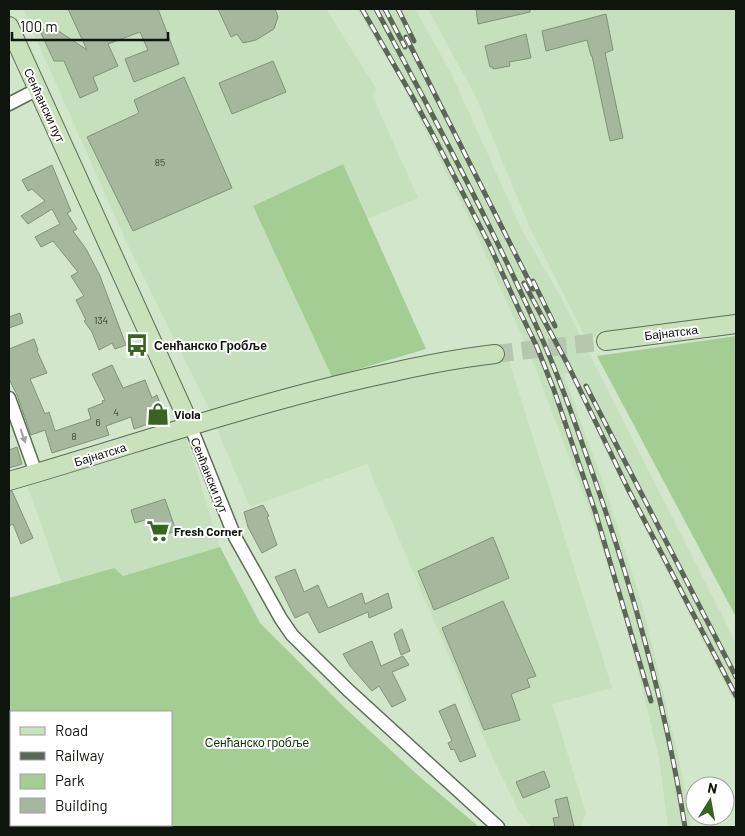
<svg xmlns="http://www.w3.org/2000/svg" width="745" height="836" font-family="Barlow,sans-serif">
	<rect width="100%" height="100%" fill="#d2e6cb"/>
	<path fill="#c6dfbd" d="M23 9H326L377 90 372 95 418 198 367 219 343 164 253 206 332 377 210 411 125 239Z
		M357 9H415L452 75 521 228 560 296 736 643V705L638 515 570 372 564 375 603 483 643 607 680 764 691 827H668L659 758 627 626 593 520 532 359 475 231 401 82Z
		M428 9H736V317L586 338 530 228 476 97Z
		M508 358 612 688 552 704 586 813 581 827H531L519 811 494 761 367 464 250 507 215 424 335 393 467 363Z
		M185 434 220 547 123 576 114 568 62 583 27 485Z"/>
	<path fill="#a4cd94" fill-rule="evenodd" d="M343 164 426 349 332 377 253 206Z
		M736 336V617L597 356Z
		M220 547 260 623 344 707 421 778 479 827H9V598L114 568 123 576ZM11 712H171V825H11Z"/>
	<path fill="#a5b89d" stroke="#809279" d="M68 9H158L179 64 134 82 125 59 148 50 140 32 108 44 118 66 93 77 98 90 80 98 64 61H54L40 31 51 26 87 50Z
		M218 9H275L278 17 274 29 256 40 243 43 237 34 231 37Z
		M476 9H530V12L478 24Z
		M606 14 613 50 605 53 623 138 610 141 592 56H591L587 40 546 51 542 31Z
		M526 34 531 58 509 62 510 66 493 69V67H490L485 46Z
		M273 61 286 92 232 114 219 83Z
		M184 77 232 188 133 231 87 137 139 113 134 100Z
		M52 165 71 211 67 213 77 229 73 231 86 249 100 276 126 345 115 349 112 343 99 350 92 332 84 321 86 320 76 300 84 296 71 276 78 272 53 241 41 247 35 237 60 224 52 209 28 224 21 216 45 201 32 189 28 191 22 180Z
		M20 313 23 323 9 328V317Z
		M34 339 38 350 37 351 47 373 30 379 45 414 49 412 55 431 91 419 88 409 103 403 102 401 105 400 92 374 112 365 123 388 145 380 152 398 157 395 165 418 134 429 131 417 106 426 109 435 52 453 45 430 31 435 17 395 9 379V349Z
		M17 447 22 464 9 468V450Z
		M9 491H12L33 538 21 544 13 524 9 526Z
		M165 499 176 531 155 538 148 519 135 523 131 510Z
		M263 505 269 516 267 517 277 545 262 553 248 527 244 512Z
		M493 537 509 578 434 610 418 571Z
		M295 569 304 592 318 585 328 608 362 593 365 604 388 593 392 608 369 618 368 612 319 633 308 612 295 618 275 577Z
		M503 601 536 676 527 679 530 687 511 694 520 720 484 730 442 628Z
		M402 629 410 651 401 655 394 634Z
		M372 641 381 666 403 656 409 665 392 672 406 700 392 707 379 686 372 691 350 666 343 654Z
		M455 704 476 756 460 762 454 749 451 750 448 743 452 741 439 711Z
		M544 771 550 787 523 798 516 782Z
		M567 797 574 827H555L553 818 559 817 555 800Z"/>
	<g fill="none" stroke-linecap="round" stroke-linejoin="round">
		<path stroke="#b5c7ae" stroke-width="18" stroke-dasharray="18 9" stroke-linecap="butt" d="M495 354 606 341"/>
		<defs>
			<path id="minor" d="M9 104 38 89
				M9 398 36 473
				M190 425 235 537 281 619 292 635 348 690 498 827"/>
			<path id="secondary" d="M9 26 190 425
				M606 341 736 324
				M9 481C126 447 242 407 362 379 406 369 450 359 495 354"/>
		</defs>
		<use href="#minor" stroke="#5c6e56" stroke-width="15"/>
		<use href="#secondary" stroke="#5c6e56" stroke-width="20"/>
		<use href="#minor" stroke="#fff" stroke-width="12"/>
		<use href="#secondary" stroke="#cae2bc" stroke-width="18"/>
		<defs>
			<path id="rail" d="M362 9 412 96 433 135 489 244 520 312 537 347 554 390 595 511 651 701
				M376 9C433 115 490 222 539 332 562 383 580 437 598 489 636 600 667 712 685 827
				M385 9 405 47
				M398 9 414 41
				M406 37 533 289
				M533 281 555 326
				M524 283 568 365 628 489 736 696
				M586 386 736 677"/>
		</defs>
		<use href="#rail" stroke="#5a6656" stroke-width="5"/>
		<use href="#rail" stroke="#fff" stroke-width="3" stroke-dasharray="9" stroke-linecap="butt"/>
	</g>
	<defs><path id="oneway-solid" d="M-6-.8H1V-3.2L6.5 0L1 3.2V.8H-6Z" transform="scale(1.25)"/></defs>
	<use fill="#9fa19e" href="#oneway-solid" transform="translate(23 436) rotate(70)"/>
	<defs>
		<symbol id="bus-bare" viewBox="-9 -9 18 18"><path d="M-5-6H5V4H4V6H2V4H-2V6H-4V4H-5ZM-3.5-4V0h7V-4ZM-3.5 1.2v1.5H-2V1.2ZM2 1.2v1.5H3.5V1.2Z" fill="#376422" stroke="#fff" stroke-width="2.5" paint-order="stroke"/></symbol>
		<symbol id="shop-bare" viewBox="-9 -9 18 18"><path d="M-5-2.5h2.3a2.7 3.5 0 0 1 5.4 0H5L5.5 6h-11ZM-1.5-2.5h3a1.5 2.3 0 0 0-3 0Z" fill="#376422" stroke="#fff" stroke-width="2.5" paint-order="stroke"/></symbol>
		<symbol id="supermarket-bare" viewBox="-9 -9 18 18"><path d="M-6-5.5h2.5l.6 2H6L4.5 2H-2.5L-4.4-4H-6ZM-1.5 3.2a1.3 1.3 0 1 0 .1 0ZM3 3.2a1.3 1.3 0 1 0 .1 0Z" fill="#376422" stroke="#fff" stroke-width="2.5" paint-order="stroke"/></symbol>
	</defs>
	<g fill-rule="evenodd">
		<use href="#bus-bare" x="121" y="329" width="32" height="32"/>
		<use href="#shop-bare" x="142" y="398" width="32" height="32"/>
		<use href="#supermarket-bare" x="142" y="515" width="32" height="32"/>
	</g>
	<g text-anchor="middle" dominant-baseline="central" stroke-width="4" stroke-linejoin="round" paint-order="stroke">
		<g font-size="10" fill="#343e30">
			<text x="160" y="162">85</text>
			<text x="101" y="320">134</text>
			<text x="116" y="412">4</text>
			<text x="98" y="422">6</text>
			<text x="74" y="436">8</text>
		</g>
		<g font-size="12" fill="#0e150c" stroke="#fff">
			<text transform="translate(45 105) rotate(65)">Сенћански пут</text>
			<text transform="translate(671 332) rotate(-7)">Бајнатска</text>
			<text transform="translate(100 454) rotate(-17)">Бајнатска</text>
			<text transform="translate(210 475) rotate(68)">Сенћански пут</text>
		</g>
		<g font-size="12" font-weight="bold" fill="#0e150c" stroke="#fff" text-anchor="start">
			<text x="154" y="345">Сенћанско Гробље</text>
			<text x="174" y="414">Viola</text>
			<text x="174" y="531">Fresh Corner</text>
		</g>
		<g font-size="12" fill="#163504" stroke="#fff">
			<text x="257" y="742">Сенћанско гробље</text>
		</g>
	</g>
	<rect width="745" height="836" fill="none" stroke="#0e150c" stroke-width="20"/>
	<rect x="10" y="711" width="162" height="115" fill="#ffffff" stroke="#9fa19e"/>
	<rect x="20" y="727" width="25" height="8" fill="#cae2bc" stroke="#9fa19e"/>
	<text x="55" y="736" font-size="15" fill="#0e150c">Road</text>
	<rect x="20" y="752" width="25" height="8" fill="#5a6656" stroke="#9fa19e"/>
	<text x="55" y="761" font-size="15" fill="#0e150c">Railway</text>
	<rect x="20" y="774" width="25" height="15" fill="#a4cd94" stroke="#9fa19e"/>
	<text x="55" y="786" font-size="15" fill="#0e150c">Park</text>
	<rect x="20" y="798" width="25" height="15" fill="#a5b89d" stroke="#9fa19e"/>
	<text x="55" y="811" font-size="15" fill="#0e150c">Building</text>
	<g transform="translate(710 801) rotate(11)"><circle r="24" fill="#ffffff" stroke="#9fa19e"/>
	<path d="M0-4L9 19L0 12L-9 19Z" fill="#376422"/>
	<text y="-8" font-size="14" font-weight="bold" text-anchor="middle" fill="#0e150c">N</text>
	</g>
	<path d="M12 32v8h156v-8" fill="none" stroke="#0e150c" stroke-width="2.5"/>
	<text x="20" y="32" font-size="15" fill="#0e150c" stroke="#ffffff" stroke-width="4" paint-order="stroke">100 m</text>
</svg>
